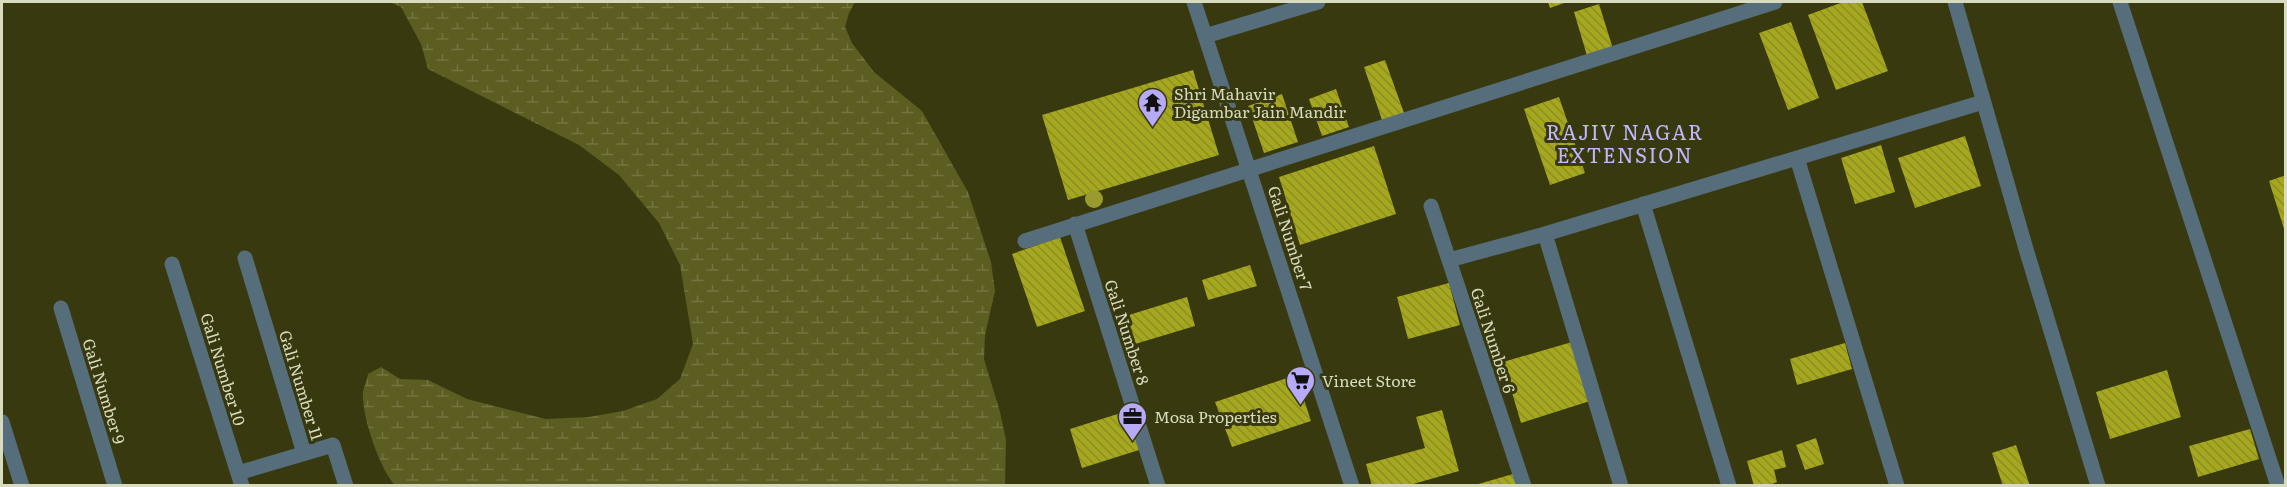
<svg xmlns="http://www.w3.org/2000/svg" width="2287" height="487" font-family="Literata,serif">
	<defs>
		<pattern id="wetland-marsh" width="20" height="14" patternUnits="userSpaceOnUse" patternTransform="scale(1.5)"><rect width="20" height="14" fill="#5c5d20"/><path d="M1 5h8M5 5V1M11 12h8M15 12V8" fill="none" stroke="#73743f"/></pattern>
		<pattern id="building-back-hatch" width="6" height="6" patternUnits="userSpaceOnUse" patternTransform="scale(1.5)"><rect width="6" height="6" fill="#a5a71e"/><path d="M-1 5l2 2M0 0l6 6M5-1l2 2" fill="none" stroke="#8c8e25"/></pattern>
	</defs>
	<rect width="100%" height="100%" fill="#38390f"/>
	<path fill="url(#wetland-marsh)" d="M389 2H855L849 13 845 27 852 43 874 72 922 111 968 192 991 262 995 291 985 335 984 359 1000 412 1006 440 1005 485H395C380 470 361 414 363 392 364 386 367 380 368 374L381 367 400 379 428 380 467 399 546 419 589 417 623 411 657 399 680 379 693 344 680 265 659 223 619 175 579 145 428 69 421 44 401 7Z"/>
	<path fill="url(#building-back-hatch)" d="M1548 2H1567L1550 8Z
		M1843 2H1862L1888 71 1836 90 1808 15Z
		M1599 4 1614 52 1588 59 1574 12Z
		M1791 22 1819 98 1788 110 1759 33Z
		M1385 60 1404 113 1382 120 1364 67Z
		M1193 70 1219 155 1068 200 1042 115Z
		M1336 89 1349 127 1322 136 1309 99Z
		M1282 94 1298 142 1264 153 1248 106Z
		M1559 97 1585 173 1550 185 1524 109Z
		M1965 136 1981 186 1915 208 1898 158Z
		M1881 145 1895 192 1855 204 1841 158Z
		M1374 146 1396 214 1300 245 1279 177Z
		M2286 175V232H2285L2269 181Z
		M1060 237 1085 311 1037 327 1012 254Z
		M1250 265 1257 286 1208 300 1202 280Z
		M1449 283 1460 325 1408 339 1397 297Z
		M1187 297 1195 326 1125 347 1116 319Z
		M1572 342 1590 401 1521 423 1503 362Z
		M1845 343 1852 369 1797 385 1790 359Z
		M2167 370 2181 417 2110 439 2096 392Z
		M1296 375 1311 421 1232 447 1215 402Z
		M1442 410 1459 471 1406 486H1372L1366 464 1425 448 1416 417Z
		M1127 411 1139 450 1082 468 1070 429Z
		M2250 429 2259 459 2198 477 2189 446Z
		M1816 438 1824 464 1805 470 1796 445Z
		M2016 445 2030 486H2003L1992 453Z
		M1782 450 1786 467 1774 470 1777 482 1767 486H1754L1747 461Z
		M1513 474 1517 486H1475V485Z"/>
	<g fill="none" stroke-linecap="round" stroke-linejoin="round">
		<path stroke="#566e7b" stroke-width="15" d="M1194 2 1352 486
			M1955 2 2026 249 2098 486
			M2120 2 2278 486
			M1205 36 1318 2
			M1797 158 1897 486
			M1643 204 1729 486
			M1431 206 1524 486
			M1075 224 1158 486
			M1545 234 1621 486
			M1025 241 1775 2
			M245 258 304 453
			M1449 260 1545 234 1983 102
			M172 264 242 486
			M61 308 115 486
			M2 422 22 486
			M238 473 333 445 346 486"/>
	</g>
	<circle fill="#999b2f" cx="1094" cy="199" r="9"/>
	<defs>
		<symbol id="temple-pin" viewBox="-11 -11 22 30"><path d="M0 17L-7.5 6A9.5 9.5 0 1 1 7.5 6Z" fill="#b7abf8" stroke="#38390f"/><path d="M0-6L5-2H3V0L6.5 2.5H4V6H1.5V3h-3V6H-4V2.5H-6.5L-3 0V-2H-5Z" fill="#111"/></symbol>
		<symbol id="supermarket-pin" viewBox="-11 -11 22 30"><path d="M0 17L-7.5 6A9.5 9.5 0 1 1 7.5 6Z" fill="#b7abf8" stroke="#38390f"/><path d="M-6-5.5h2.5l.6 2H6L4.5 2H-2.5L-4.4-4H-6ZM-1.5 3.2a1.3 1.3 0 1 0 .1 0ZM3 3.2a1.3 1.3 0 1 0 .1 0Z" fill="#111"/></symbol>
		<symbol id="office-pin" viewBox="-11 -11 22 30"><path d="M0 17L-7.5 6A9.5 9.5 0 1 1 7.5 6Z" fill="#b7abf8" stroke="#38390f"/><path d="M-6-3h4V-5.5h4V-3h4V5H-6ZM-1-4.5V-3h2v-1.5ZM-6 0V1H6V0Z" fill="#111"/></symbol>
	</defs>
	<g fill-rule="evenodd">
		<use href="#temple-pin" x="1136" y="86" width="33" height="45"/>
		<use href="#supermarket-pin" x="1284" y="364" width="33" height="45"/>
		<use href="#office-pin" x="1116" y="400" width="33" height="45"/>
	</g>
	<g text-anchor="middle" dominant-baseline="central" stroke-width="6" stroke-linejoin="round" paint-order="stroke">
		<g font-size="16" fill="#d9dbbe" stroke="#38390f" text-anchor="start">
			<text x="1174" y="93">Shri Mahavir<tspan x="1174" dy="18">Digambar Jain Mandir</tspan></text>
			<text x="1322" y="380">Vineet Store</text>
			<text x="1154" y="416">Mosa Properties</text>
		</g>
		<g font-size="16" fill="#d9dbbe" stroke="#38390f">
			<text transform="translate(1291 238) rotate(72)">Gali Number 7</text>
			<text transform="translate(1128 332) rotate(72)">Gali Number 8</text>
			<text transform="translate(1494 340) rotate(72)">Gali Number 6</text>
			<text transform="translate(224 369) rotate(73)">Gali Number 10</text>
			<text transform="translate(302 385) rotate(73)">Gali Number 11</text>
			<text transform="translate(105 391) rotate(73)">Gali Number 9</text>
		</g>
		<g font-size="20" letter-spacing="1.5" fill="#c1b7fe" stroke="#38390f">
			<text x="1625" y="131">RAJIV NAGAR<tspan x="1625" dy="23">EXTENSION</tspan></text>
		</g>
	</g>
	<rect width="2287" height="487" fill="none" stroke="#d9dbbe" stroke-width="6"/>
</svg>
